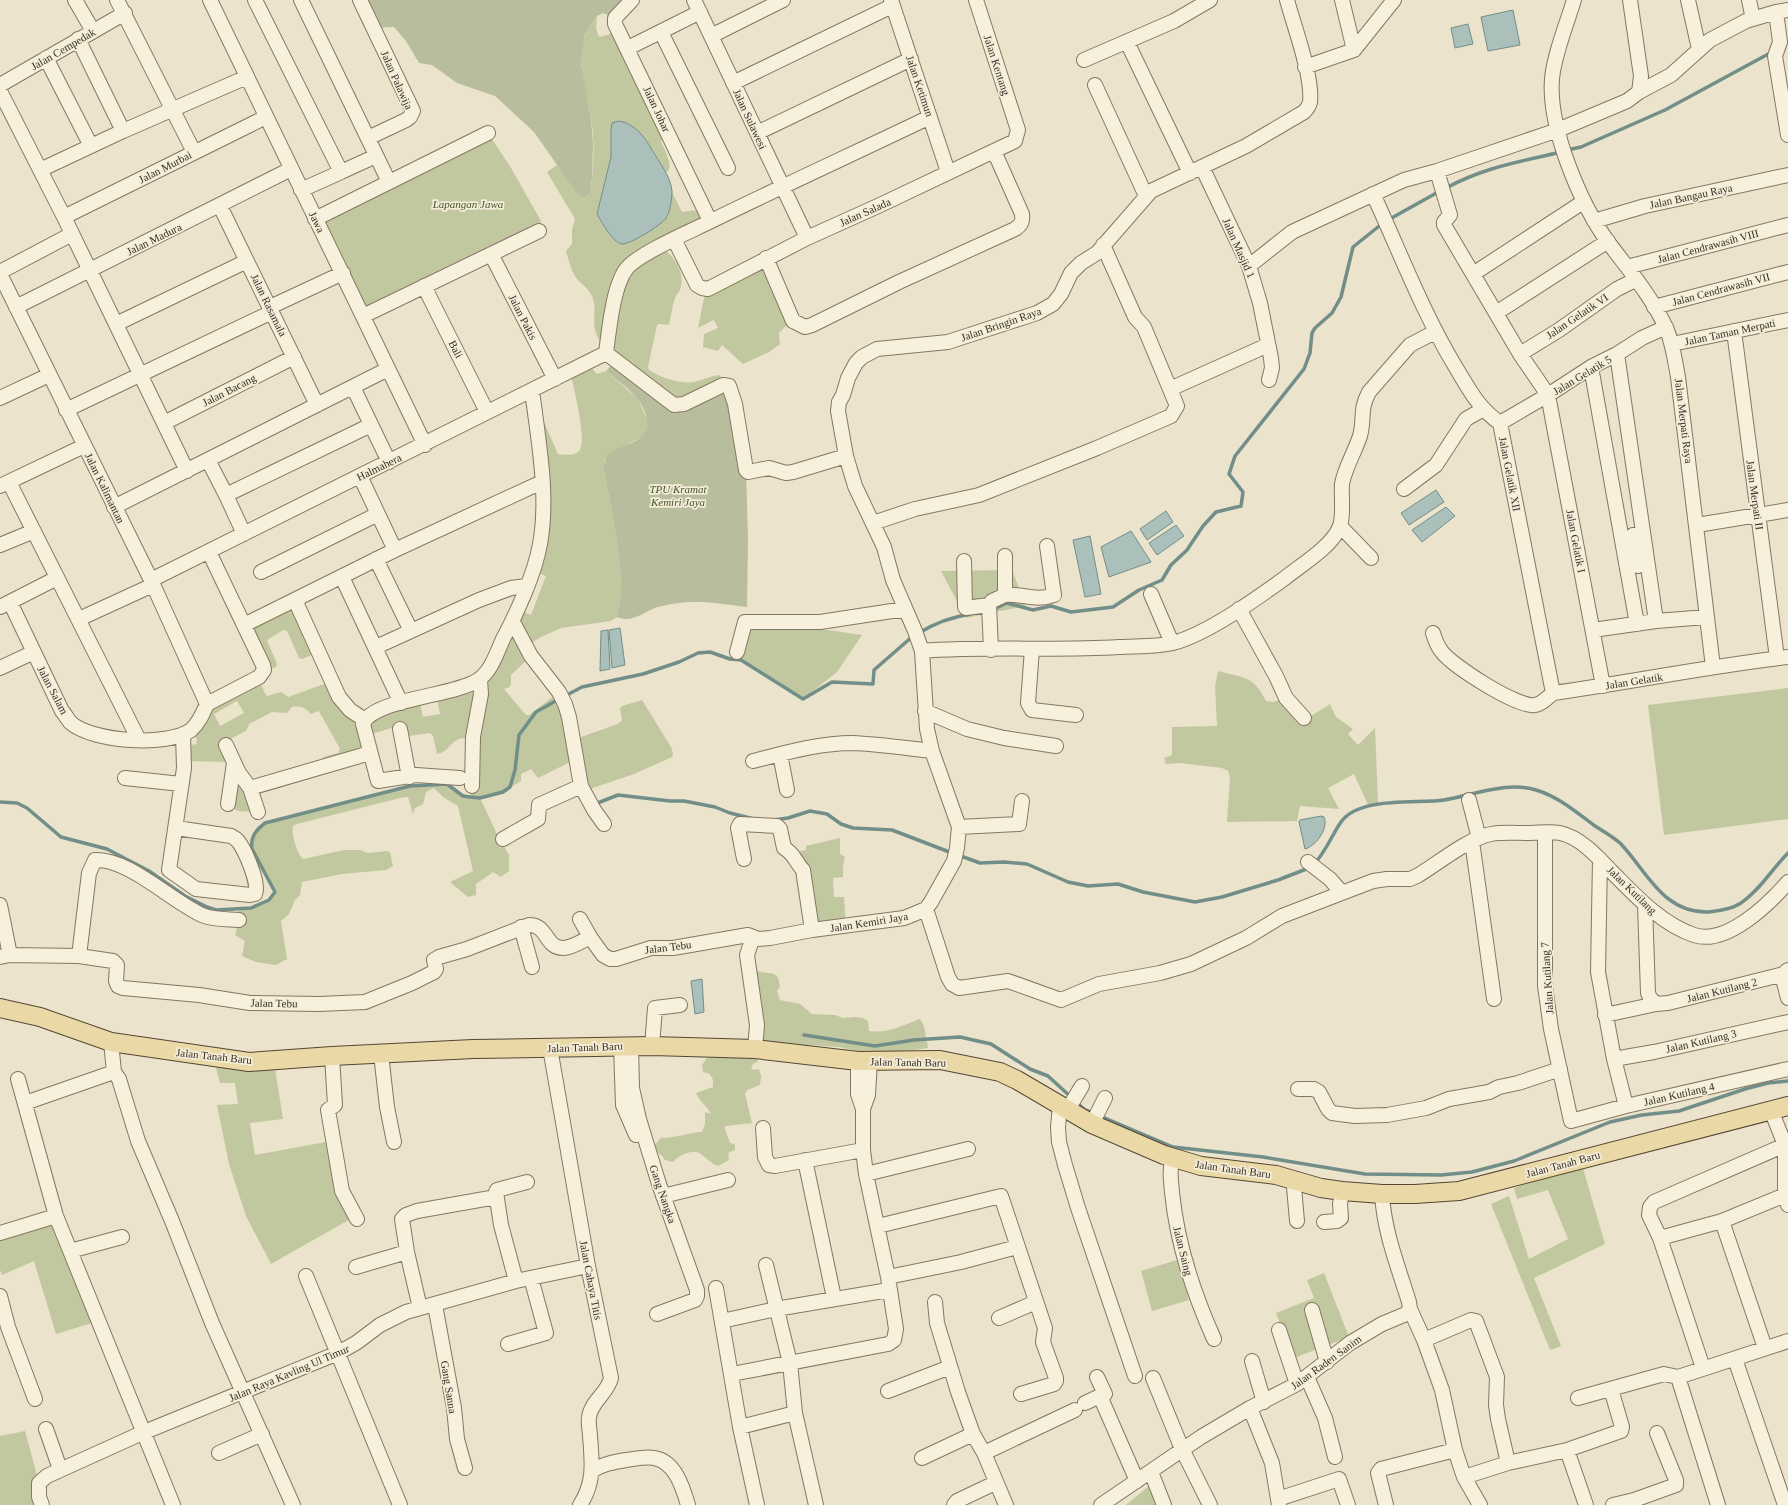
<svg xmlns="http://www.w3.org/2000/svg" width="1788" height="1505" font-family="'Times New Roman',serif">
	<rect width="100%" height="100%" fill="#ebe3cb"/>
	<path fill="#c1c89f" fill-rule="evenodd" d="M597 16 596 28 598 35 600 37 619 31 663 137 661 141C664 150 675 166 666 173L645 138 611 157 597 214 668 217 672 192 682 212 704 209 710 221 661 247C674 256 686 273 680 290 679 292 676 295 675 298 672 306 671 316 669 325L659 324 657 325 648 367 649 370C661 378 680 384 694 382 703 380 709 376 719 375L722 378 724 382 684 404 602 344C588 325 598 317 593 299 590 290 584 286 578 280 571 272 569 261 566 251L572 244V230L575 219 547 172 557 165 581 197H585L590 194C594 168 595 142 591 117 587 91 574 59 586 34 589 28 594 22 597 16Z
		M488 133 511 168 541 221 539 231 363 316 315 219Z
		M762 268 767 270 790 322 779 333 780 344 769 352 743 364 722 345 718 351 703 347 704 334 718 328 714 320 698 328 705 293Z
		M587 363 597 374 606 371 638 399 647 419 648 426 647 432 642 437 616 450 604 460V470C611 508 619 545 621 583 622 595 618 606 617 617L611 621 561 628 539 638 526 647 531 656 511 675V683L510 687 504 689 526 715H529L559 692 573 743 581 737 618 724 622 720 620 709 622 706 642 700 671 747 673 753 672 757 634 774 584 791 576 759 538 778 531 769 521 774V781L503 792 480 798 497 834 509 855V871L501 877 493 872 476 884V895L468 897 450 882 473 871 458 806 443 797 434 788 426 792 423 804 415 808 413 814 408 797H404L297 824 293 826C291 834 297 854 303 859L344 850H360L368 853 387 851 390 852 393 866 386 870 342 874 302 882 300 895 295 900 289 914 281 921 287 959 276 965 256 962 242 956 245 941 235 935 239 920 238 912 239 909C255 907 266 905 275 892L252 849C250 837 256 830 265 823L410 786 447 784 463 796 470 797 473 738C447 736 454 751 437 754L433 736 430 733 409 736 398 726 365 736 370 753 323 762V757L338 753 340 749 319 711 311 714C306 708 301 705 292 707L287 713 272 712 249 724 246 731 230 739 229 762 184 761V747L196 744 197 740 192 729 207 704 259 677 264 692 267 696 281 692 288 697 327 683 364 720 420 703 423 717 440 714 437 699 471 685 520 611 531 615 546 576 535 572 537 556V422H544L558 454C564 455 575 456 579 451 588 441 573 385 570 371ZM237 701 244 713 220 726 214 714Z
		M1012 570 1026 606 966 618 941 571Z
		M295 600 317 653 302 659 299 658 287 631 283 630 267 640 277 664 276 667 271 669 264 670 244 625Z
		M752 619 862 635 837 672 803 699 741 660Z
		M1218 671C1244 678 1253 675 1266 701L1273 702 1286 698 1304 718 1311 716 1330 704 1336 717 1353 729 1348 734 1358 745 1375 728 1378 803 1368 805 1354 774 1328 788 1339 809 1300 806 1297 821 1227 822 1230 777 1228 771 1222 768 1180 763 1166 764 1164 758 1172 755V727L1217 726 1215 686Z
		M1788 688V819L1664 835 1648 705Z
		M239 783 243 784 255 812 238 811 230 806 231 785Z
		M840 838V854L845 857 843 866V877L833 878 834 897H844L846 926 812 930 800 851 806 850V846Z
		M749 968C753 969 757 971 761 972 774 974 778 971 780 987L777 991 780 1000 800 1004 812 1014 835 1015 843 1018 856 1017 863 1018 868 1021 869 1031C888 1034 903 1025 920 1019L924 1026 928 1048 892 1053H866L839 1047 810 1045H756Z
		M709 1055 756 1057 758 1062 754 1063 751 1067 753 1070 759 1069 761 1076 760 1085 747 1090 745 1094 752 1123 725 1126V1129L730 1143 735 1144V1150L728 1153 729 1160 718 1166C710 1163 706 1157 699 1153 692 1149 678 1156 673 1162L665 1160C662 1154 656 1153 654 1146L661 1138C675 1138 688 1133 702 1132L705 1124V1112L711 1114C707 1106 700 1102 696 1093L713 1087V1080L710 1074 703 1072 702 1065Z
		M274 1062 283 1119 250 1123 255 1155 326 1142 354 1217 271 1264 246 1216 229 1164 217 1105 238 1104 235 1083H220L215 1064Z
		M1582 1165 1605 1244 1534 1278 1561 1346 1550 1350 1491 1204 1509 1196 1529 1259 1568 1239 1548 1190 1517 1199 1514 1188Z
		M57 1221 92 1323 56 1334 34 1261 2 1275 0 1270V1240Z
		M1177 1260 1189 1300 1152 1311 1141 1271Z
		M1324 1273 1349 1337 1294 1358 1276 1313 1314 1298 1307 1280Z
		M25 1431 45 1505H0V1436Z
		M1150 1485 1158 1505H1126Z"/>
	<path fill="#b8be9d" d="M360 0H632L615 18 603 13 597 16 585 35 582 51 581 65 591 118 593 144 592 178 590 194 585 197H581L576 192 534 132 495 96 457 83 432 65 419 63 406 41 394 27 374 28Z
		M616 360 675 405 723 385 746 470 748 539 747 607C716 603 689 598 658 607 644 611 633 624 617 617 618 606 622 595 621 583 619 545 611 508 604 470 604 465 604 460 607 456 615 447 631 445 640 438 655 428 644 405 634 395 626 386 615 379 606 371Z"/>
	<path fill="#abc0bb" stroke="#728e89" d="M1513 10 1520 45 1488 51 1481 17Z
		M1468 24 1473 44 1455 48 1451 28Z
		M619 121C634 123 645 137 652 150 659 162 671 177 672 191 672 198 670 213 666 218 662 225 629 245 622 244 613 243 601 221 597 214L611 157V130L612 123Z
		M1436 490 1444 502 1409 525 1401 513Z
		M1446 507 1455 516 1422 542 1412 530Z
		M1166 511 1173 522 1147 540 1140 529Z
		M1176 525 1184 536 1157 555 1149 543Z
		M1131 531 1151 562 1109 577 1101 547Z
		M1090 536 1101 594 1085 597 1073 540Z
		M620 628 625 665 612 668 609 630Z
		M608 630 610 669 600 671 601 631Z
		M1321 816 1324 817C1329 828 1316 846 1305 849L1299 822 1300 820Z
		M702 979 704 1012 695 1014 691 981Z"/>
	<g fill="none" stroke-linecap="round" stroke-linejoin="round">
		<path stroke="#728e89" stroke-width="3.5" d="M1567 150 1581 147 1665 110 1772 52
			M1446 188C1485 167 1519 162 1561 152
			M1388 220 1440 191
			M992 610 1007 603 1033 610 1051 606 1071 612 1113 607 1139 590 1162 580 1171 565 1187 550 1203 526 1216 512 1241 506 1243 492 1229 474 1235 456 1304 369 1310 353 1312 333 1315 328 1332 313 1341 297 1353 247 1383 223
			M919 633C935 623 951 617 971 614
			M565 696 582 687 643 674 679 662 698 653 710 652 730 659 741 660 803 699 832 682 873 684 874 670 913 636
			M0 802 17 803 27 808 61 837 107 849 149 871 185 896 207 907 216 910 251 908 269 900 275 892 252 849C250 837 256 830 265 823L410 786 447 784 463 796 470 797 480 798 503 792 510 787 515 770 519 735 536 712 559 699
			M595 804 618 795 670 801H684L715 807 730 813 754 819
			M774 820 788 818 810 811 827 814 841 824 853 828 892 830 952 853
			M958 855 980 863 1004 862 1027 864 1068 882 1088 886 1118 884 1143 892 1195 902 1222 897 1278 880 1309 868
			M1315 863C1326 851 1332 835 1341 822 1359 796 1417 804 1444 800 1474 795 1507 781 1536 790 1559 797 1576 812 1595 826 1603 831 1613 837 1620 843 1647 871 1663 914 1709 912 1719 911 1732 909 1741 903 1760 890 1772 869 1788 853
			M804 1035 875 1046 914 1040 960 1037 991 1044 1030 1069 1048 1076 1072 1098
			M1076 1102 1085 1110 1094 1113
			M1100 1116 1173 1147 1263 1157 1365 1174 1441 1175 1472 1172 1514 1161 1610 1122 1642 1115 1679 1111 1745 1089 1768 1083 1788 1081"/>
		<defs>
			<path id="minor" d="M75 0 93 31
				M117 0 194 152
				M210 0 425 445
				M255 0 341 172 301 190
				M301 0 389 182
				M360 0 413 111 410 117 406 120 368 138
				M632 0 615 18V24L710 221
				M694 0 807 238
				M891 0 948 172
				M1342 0 1354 50
				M1574 0C1567 23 1554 55 1552 79 1548 127 1580 203 1608 242 1629 270 1653 298 1667 330 1673 345 1675 361 1678 377L1713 667
				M1630 0 1641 76 1639 92
				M1688 0 1699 49
				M1749 0 1753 19
				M1776 12 1780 42 1775 56 1788 135
				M661 32 728 168
				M711 36 783 0
				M78 39 123 131
				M1127 42 1190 173
				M628 48 700 12
				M46 58 91 146
				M1084 60 1174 21 1210 0
				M1305 67 1354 50 1394 0
				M733 83 892 6
				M0 85 125 13
				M1095 85 1146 196
				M0 91 64 217 187 471
				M757 133 911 59
				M1202 167 1249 266 1260 303 1271 358 1272 368 1269 380
				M40 170 123 131 247 77
				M1437 171 1450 215 1444 222V225L1520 354 1548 395 1603 686
				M341 172 376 156
				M1373 194C1400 252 1422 311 1455 366 1469 389 1478 408 1500 423L1553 693
				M220 206 317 405
				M64 217 266 117
				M315 219 488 133
				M1594 221 1645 206 1788 175
				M674 239 697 285 702 288 708 289 807 238 878 206 1015 141 1018 130 976 0
				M491 254 555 379
				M766 258 793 321 805 327 812 325 899 282 1015 229C1021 225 1023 222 1022 214L994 151
				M1249 266 1292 232 1404 180 1437 171 1558 130 1627 101 1639 92 1671 75 1710 40 1746 21 1776 12 1788 10
				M1627 267 1788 225
				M0 272 72 234
				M0 274 151 580 207 704
				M1473 274 1583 202
				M424 286 487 412
				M16 307 291 169
				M270 307 343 273
				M1654 307 1788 272
				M1496 313 1608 241
				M363 316 539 231
				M116 324 247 261
				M1734 331 1777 658
				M1672 344 1788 320
				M606 353C609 331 613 285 627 268 639 254 684 234 703 225 778 188 855 153 930 117
				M606 353 674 405 684 404 723 385 729 386 735 404 746 470 748 472 769 468 786 473 793 472 846 456
				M1520 354 1559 330 1617 289 1635 280
				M1617 354 1656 621
				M1591 367 1637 624
				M353 387 389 462
				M1170 389 1268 345
				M0 398 49 375
				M66 410 272 312
				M164 423 294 357
				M1500 423 1548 395 1591 367 1617 354 1642 338 1666 327
				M208 460 226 495 244 534
				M360 476 395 550
				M9 482 139 740
				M0 486 84 446
				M1404 489 1436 465 1466 419 1482 410
				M226 495 371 425
				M114 507 388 369
				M873 523 915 509 979 495 1097 448 1171 416 1177 406 1144 327 1135 317 1103 245
				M1697 525 1788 510
				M1340 526 1371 558
				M0 545 34 531
				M376 559 411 631
				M964 561 965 607 966 608 989 605
				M1638 566 1633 535 1643 534
				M261 572 378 514
				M342 577 401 703
				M151 580 606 353
				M1151 594 1172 643
				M1005 595C1022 593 1035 602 1054 595L1047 546
				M295 600 339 697 350 710 365 720
				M10 602 62 711C65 714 68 720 71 723 93 742 168 747 191 730 199 723 203 713 207 704
				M0 607 57 578
				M1239 609 1276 676 1286 698 1304 718
				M79 619 153 585
				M513 622 531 656 559 692 565 704 569 717 581 786 594 810 604 824
				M244 625 395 550 542 482
				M1593 630 1656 621 1707 617
				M1433 633C1435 640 1438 647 1442 652 1454 667 1518 708 1535 705 1542 704 1548 697 1553 693 1632 682 1709 666 1788 657
				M376 647 479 600 511 588 526 586
				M1032 649 1028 703 1032 710 1076 715
				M991 650 989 605 992 601 1005 595V556
				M922 651C987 646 1053 651 1119 647 1136 646 1156 647 1173 643 1207 634 1256 599 1285 578 1301 565 1333 546 1340 526 1344 514 1341 497 1342 484 1345 467 1355 452 1360 436 1365 418 1359 411 1369 392L1410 345 1435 332
				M737 652 745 622H820L892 611H906
				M0 668 34 652
				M207 704 259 677 264 670 263 665 209 552
				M925 711 967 729 1004 738 1056 746
				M400 729 409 777
				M226 745 239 773 250 788 370 753
				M780 754 787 790
				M753 761C785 753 819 743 852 743 879 744 905 748 932 751
				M125 778 181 784
				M460 778 416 775 378 781 363 724C372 699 455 696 478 680 491 672 497 652 503 639 517 613 535 573 540 544 549 495 538 439 532 390
				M472 786 473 737 481 694 480 680
				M250 788 258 812
				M1469 800 1479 838
				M228 804 234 763
				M959 827 1019 824 1022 801
				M176 828 231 836C233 837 236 839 238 841 245 850 260 884 255 894L250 895 196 889 169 870 184 768 183 734
				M1545 833V986L1551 1029 1571 1121 1626 1106 1788 1069
				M503 839 538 819 539 805 581 786
				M1472 841 1494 999
				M744 859 738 828 740 824 777 826 780 829 784 848C794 853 796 863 803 870L812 930
				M1600 859 1598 972 1614 1059 1626 1106
				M1308 862 1330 879 1342 893
				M0 905 10 955
				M1645 905 1648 993 1650 998 1656 1004
				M926 909 948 977 952 984 959 988 1008 981 1061 1000 1099 984 1160 973 1191 964 1246 938 1282 916 1373 881 1387 879H1410L1417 876C1437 864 1469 838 1491 834 1502 832 1515 833 1527 833 1538 833 1550 831 1560 833 1580 837 1598 857 1611 871 1635 895 1661 924 1694 935 1726 946 1769 904 1788 882
				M580 919 590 937 603 955 610 959H616L651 948H673L748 935 758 939 770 938 812 930 904 918 914 914 926 909 931 902 954 861 957 848 959 827 932 751 927 729 922 651 915 631 893 580 884 547 855 486 846 456 838 411 839 402 843 395 848 378 856 363 862 357 877 349 948 342 1037 313 1053 304 1061 294 1071 273 1081 263 1097 253 1151 191 1246 146 1304 112C1307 109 1309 107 1310 102 1313 77 1294 26 1287 0
				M521 927 532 967
				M753 937 747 955 757 1025 755 1049
				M79 956 89 873 95 860C128 858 171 901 202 915 213 920 227 919 239 920
				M0 957 10 955 79 956 113 961 117 965 116 981 118 986 123 988 199 995 250 1003 319 1004 365 1002 412 983 434 972 436 969 434 960 439 957 467 949 529 925C548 925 545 948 563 948 572 948 582 941 590 937
				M1788 970 1782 975 1788 998
				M1605 1015 1656 1004 1668 1003 1788 973
				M111 1042 114 1072 119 1079 138 1141 172 1221 212 1323 293 1505
				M621 1046 623 1105 636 1135
				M631 1046 632 1088 639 1119 659 1184 697 1290V1296L695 1300 657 1314
				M652 1046 655 1008 680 1005
				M550 1048 588 1266 611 1378C608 1393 590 1402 589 1418 588 1424 590 1431 590 1436 592 1462 595 1482 580 1505
				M381 1054 387 1107 394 1142
				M332 1056 335 1105 328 1110 342 1191 357 1219
				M1614 1059 1654 1052 1788 1022
				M18 1079 56 1216 173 1505
				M1298 1089H1314L1319 1092 1328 1109 1332 1113 1355 1116 1387 1115 1426 1108 1449 1099 1489 1092 1499 1087 1518 1083 1560 1069
				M25 1103 114 1072
				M1060 1105 1058 1127 1059 1142 1065 1165 1078 1208 1135 1376
				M863 1109 868 1095 870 1061
				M1068 1109 1082 1086
				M1771 1110 1785 1145V1195L1788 1205
				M1092 1124 1105 1098
				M763 1128 765 1157 769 1165 775 1166 863 1150
				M1173 1158C1169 1170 1171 1180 1172 1192 1177 1244 1193 1292 1214 1339
				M805 1160 834 1298
				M866 1174 968 1149
				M1296 1180 1294 1187 1297 1221
				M663 1196 728 1180
				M1722 1221 1765 1348
				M1324 1222 1337 1221 1341 1218 1340 1204 1342 1191
				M878 1226 1001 1196 1045 1328 1043 1342 1056 1378V1381L1054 1384 1021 1394
				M0 1233 56 1216
				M1660 1238 1722 1221 1785 1195
				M70 1251 122 1237
				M766 1265 790 1363 795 1413 816 1505
				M356 1267 407 1252
				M306 1276 400 1505
				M888 1277 961 1262 1017 1247
				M516 1281 501 1225 496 1192 497 1190 527 1182
				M716 1288 740 1427 757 1505
				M0 1296 8 1327 35 1399
				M935 1302 937 1323 958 1392 973 1434 984 1453 1006 1505
				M435 1305 454 1408 457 1439 465 1468
				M420 1308 407 1252 402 1219 406 1215 417 1211 496 1197
				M1410 1309 1424 1340 1442 1390 1455 1450 1464 1477 1480 1505
				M1312 1310 1327 1362
				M999 1318 1036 1302
				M722 1321 776 1309 889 1290
				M1279 1330 1297 1384
				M1424 1340 1471 1320 1476 1321 1497 1377 1496 1405 1498 1419 1508 1463
				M508 1344 546 1333 531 1278
				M1735 1359 1785 1505
				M1252 1361 1264 1402
				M1703 1368 1660 1238 1649 1215 1650 1207 1654 1202 1785 1145
				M732 1374 888 1344 894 1340 896 1329 888 1277 866 1174 863 1150V1109L858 1094V1061
				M1097 1377 1105 1394 1100 1396
				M1307 1377 1325 1418 1335 1457
				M1678 1377 1718 1505
				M1153 1378 1182 1449 1210 1505
				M888 1391 950 1367
				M1578 1398 1664 1374 1678 1377 1788 1341
				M1085 1403 1100 1396 1137 1481
				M1250 1408 1272 1463 1279 1505
				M740 1427 795 1413
				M46 1429 60 1469
				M1567 1450 1621 1431 1622 1427 1611 1389
				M219 1453 262 1434
				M984 1453 1075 1410
				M922 1458 973 1434
				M592 1471C602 1464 614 1462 626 1460 635 1459 645 1456 654 1458 675 1461 683 1488 688 1505
				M1151 1472 1164 1505
				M1464 1477 1508 1463 1567 1450 1586 1505
				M1278 1499 1339 1479 1348 1505
				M42 1505 39 1497V1483L47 1476 142 1433 338 1353 356 1343 380 1325 406 1312 516 1281 588 1266
				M954 1505 957 1501 995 1483
				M1101 1505 1201 1437 1250 1408 1297 1384 1350 1343 1382 1324 1406 1314 1410 1309 1409 1302C1398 1266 1384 1232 1382 1194
				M1386 1505 1378 1473 1381 1469 1455 1450
				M1613 1505 1634 1500 1676 1485V1480L1657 1433"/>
			<path id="major" d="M0 1008 40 1017 111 1042 249 1062 332 1056 473 1049 652 1046 755 1049 858 1061 940 1060 1000 1072 1017 1080 1092 1124 1164 1155 1201 1166 1276 1175 1321 1188 1342 1191 1382 1194H1415L1459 1191 1788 1106"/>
		</defs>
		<use href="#minor" stroke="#867760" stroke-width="16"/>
		<use href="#major" stroke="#554534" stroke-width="20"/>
		<use href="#minor" stroke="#f6f0dd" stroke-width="14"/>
		<use href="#major" stroke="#ead9a7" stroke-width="18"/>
	</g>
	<g text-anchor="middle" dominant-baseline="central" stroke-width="3.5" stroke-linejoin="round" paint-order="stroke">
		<g font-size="11" fill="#382e22" stroke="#f3edd9">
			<text transform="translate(63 49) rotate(-30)">Jalan Cempedak</text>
			<text transform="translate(997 65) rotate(72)">Jalan Kentang</text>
			<text transform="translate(397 80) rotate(66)">Jalan Palawija</text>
			<text transform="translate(920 86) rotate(71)">Jalan Ketimun</text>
			<text transform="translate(657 109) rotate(65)">Jalan Johar</text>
			<text transform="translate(750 119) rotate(65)">Jalan Sulawesi</text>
			<text transform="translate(165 167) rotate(-27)">Jalan Murbai</text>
			<text transform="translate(1691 196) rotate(-12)">Jalan Bangau Raya</text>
			<text transform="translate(865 212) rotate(-24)">Jalan Salada</text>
			<text transform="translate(317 222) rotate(64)">Jawa</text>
			<text transform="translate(154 239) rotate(-26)">Jalan Madura</text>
			<text transform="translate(1708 246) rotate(-15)">Jalan Cendrawasih VIII</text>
			<text transform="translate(1239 248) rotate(66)">Jalan Masjid 1</text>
			<text transform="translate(1721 289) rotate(-15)">Jalan Cendrawasih VII</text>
			<text transform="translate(269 305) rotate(64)">Jalan Rasamala</text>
			<text transform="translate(1577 316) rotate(-34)">Jalan Gelatik VI</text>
			<text transform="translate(523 317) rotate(63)">Jalan Pakis</text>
			<text transform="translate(1001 324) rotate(-19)">Jalan Bringin Raya</text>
			<text transform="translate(1730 332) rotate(-12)">Jalan Taman Merpati</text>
			<text transform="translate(456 349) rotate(63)">Bali</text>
			<text transform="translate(1582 375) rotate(-31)">Jalan Gelatik 5</text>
			<text transform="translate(229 390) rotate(-27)">Jalan Bacang</text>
			<text transform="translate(1684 421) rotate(83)">Jalan Merpati Raya</text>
			<text transform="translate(379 467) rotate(-26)">Halmahera</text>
			<text transform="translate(1510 474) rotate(79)">Jalan Gelatik XII</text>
			<text transform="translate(105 488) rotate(64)">Jalan Kalimantan</text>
			<text transform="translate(1755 495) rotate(82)">Jalan Merpati II</text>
			<text transform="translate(1576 541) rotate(79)">Jalan Gelatik I</text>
			<text transform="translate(1634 681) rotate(-9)">Jalan Gelatik</text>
			<text transform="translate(53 690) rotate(62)">Jalan Salam</text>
			<text transform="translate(1632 890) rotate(44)">Jalan Kutilang</text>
			<text transform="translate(869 922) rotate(-9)">Jalan Kemiri Jaya</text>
			<text transform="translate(668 947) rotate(-7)">Jalan Tebu</text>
			<text transform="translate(1547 978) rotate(-94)">Jalan Kutilang 7</text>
			<text transform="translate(1722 990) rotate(-14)">Jalan Kutilang 2</text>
			<text transform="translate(274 1003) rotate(1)">Jalan Tebu</text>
			<text transform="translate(1701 1041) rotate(-13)">Jalan Kutilang 3</text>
			<text transform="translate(585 1047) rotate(-2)">Jalan Tanah Baru</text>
			<text transform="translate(214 1056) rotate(6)">Jalan Tanah Baru</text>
			<text transform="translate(908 1062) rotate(1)">Jalan Tanah Baru</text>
			<text transform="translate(1679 1094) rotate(-13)">Jalan Kutilang 4</text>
			<text transform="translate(1563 1164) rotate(-15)">Jalan Tanah Baru</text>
			<text transform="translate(1233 1169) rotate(8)">Jalan Tanah Baru</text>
			<text transform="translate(663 1194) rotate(71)">Gang Nangka</text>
			<text transform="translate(1183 1251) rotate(76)">Jalan Saing</text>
			<text transform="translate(591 1280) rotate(79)">Jalan Cahaya Titis</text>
			<text transform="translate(1326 1362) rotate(-36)">Jalan Raden Sanim</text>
			<text transform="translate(289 1373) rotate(-23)">Jalan Raya Kavling Ul Timur</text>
			<text transform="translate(449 1387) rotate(81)">Gang Sanna</text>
		</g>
		<g font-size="11" font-style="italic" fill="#46532b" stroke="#f3edd9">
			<text x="468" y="204">Lapangan Jawa</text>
			<text x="678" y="489">TPU Kramat<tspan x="678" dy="13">Kemiri Jaya</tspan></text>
		</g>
	</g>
</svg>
